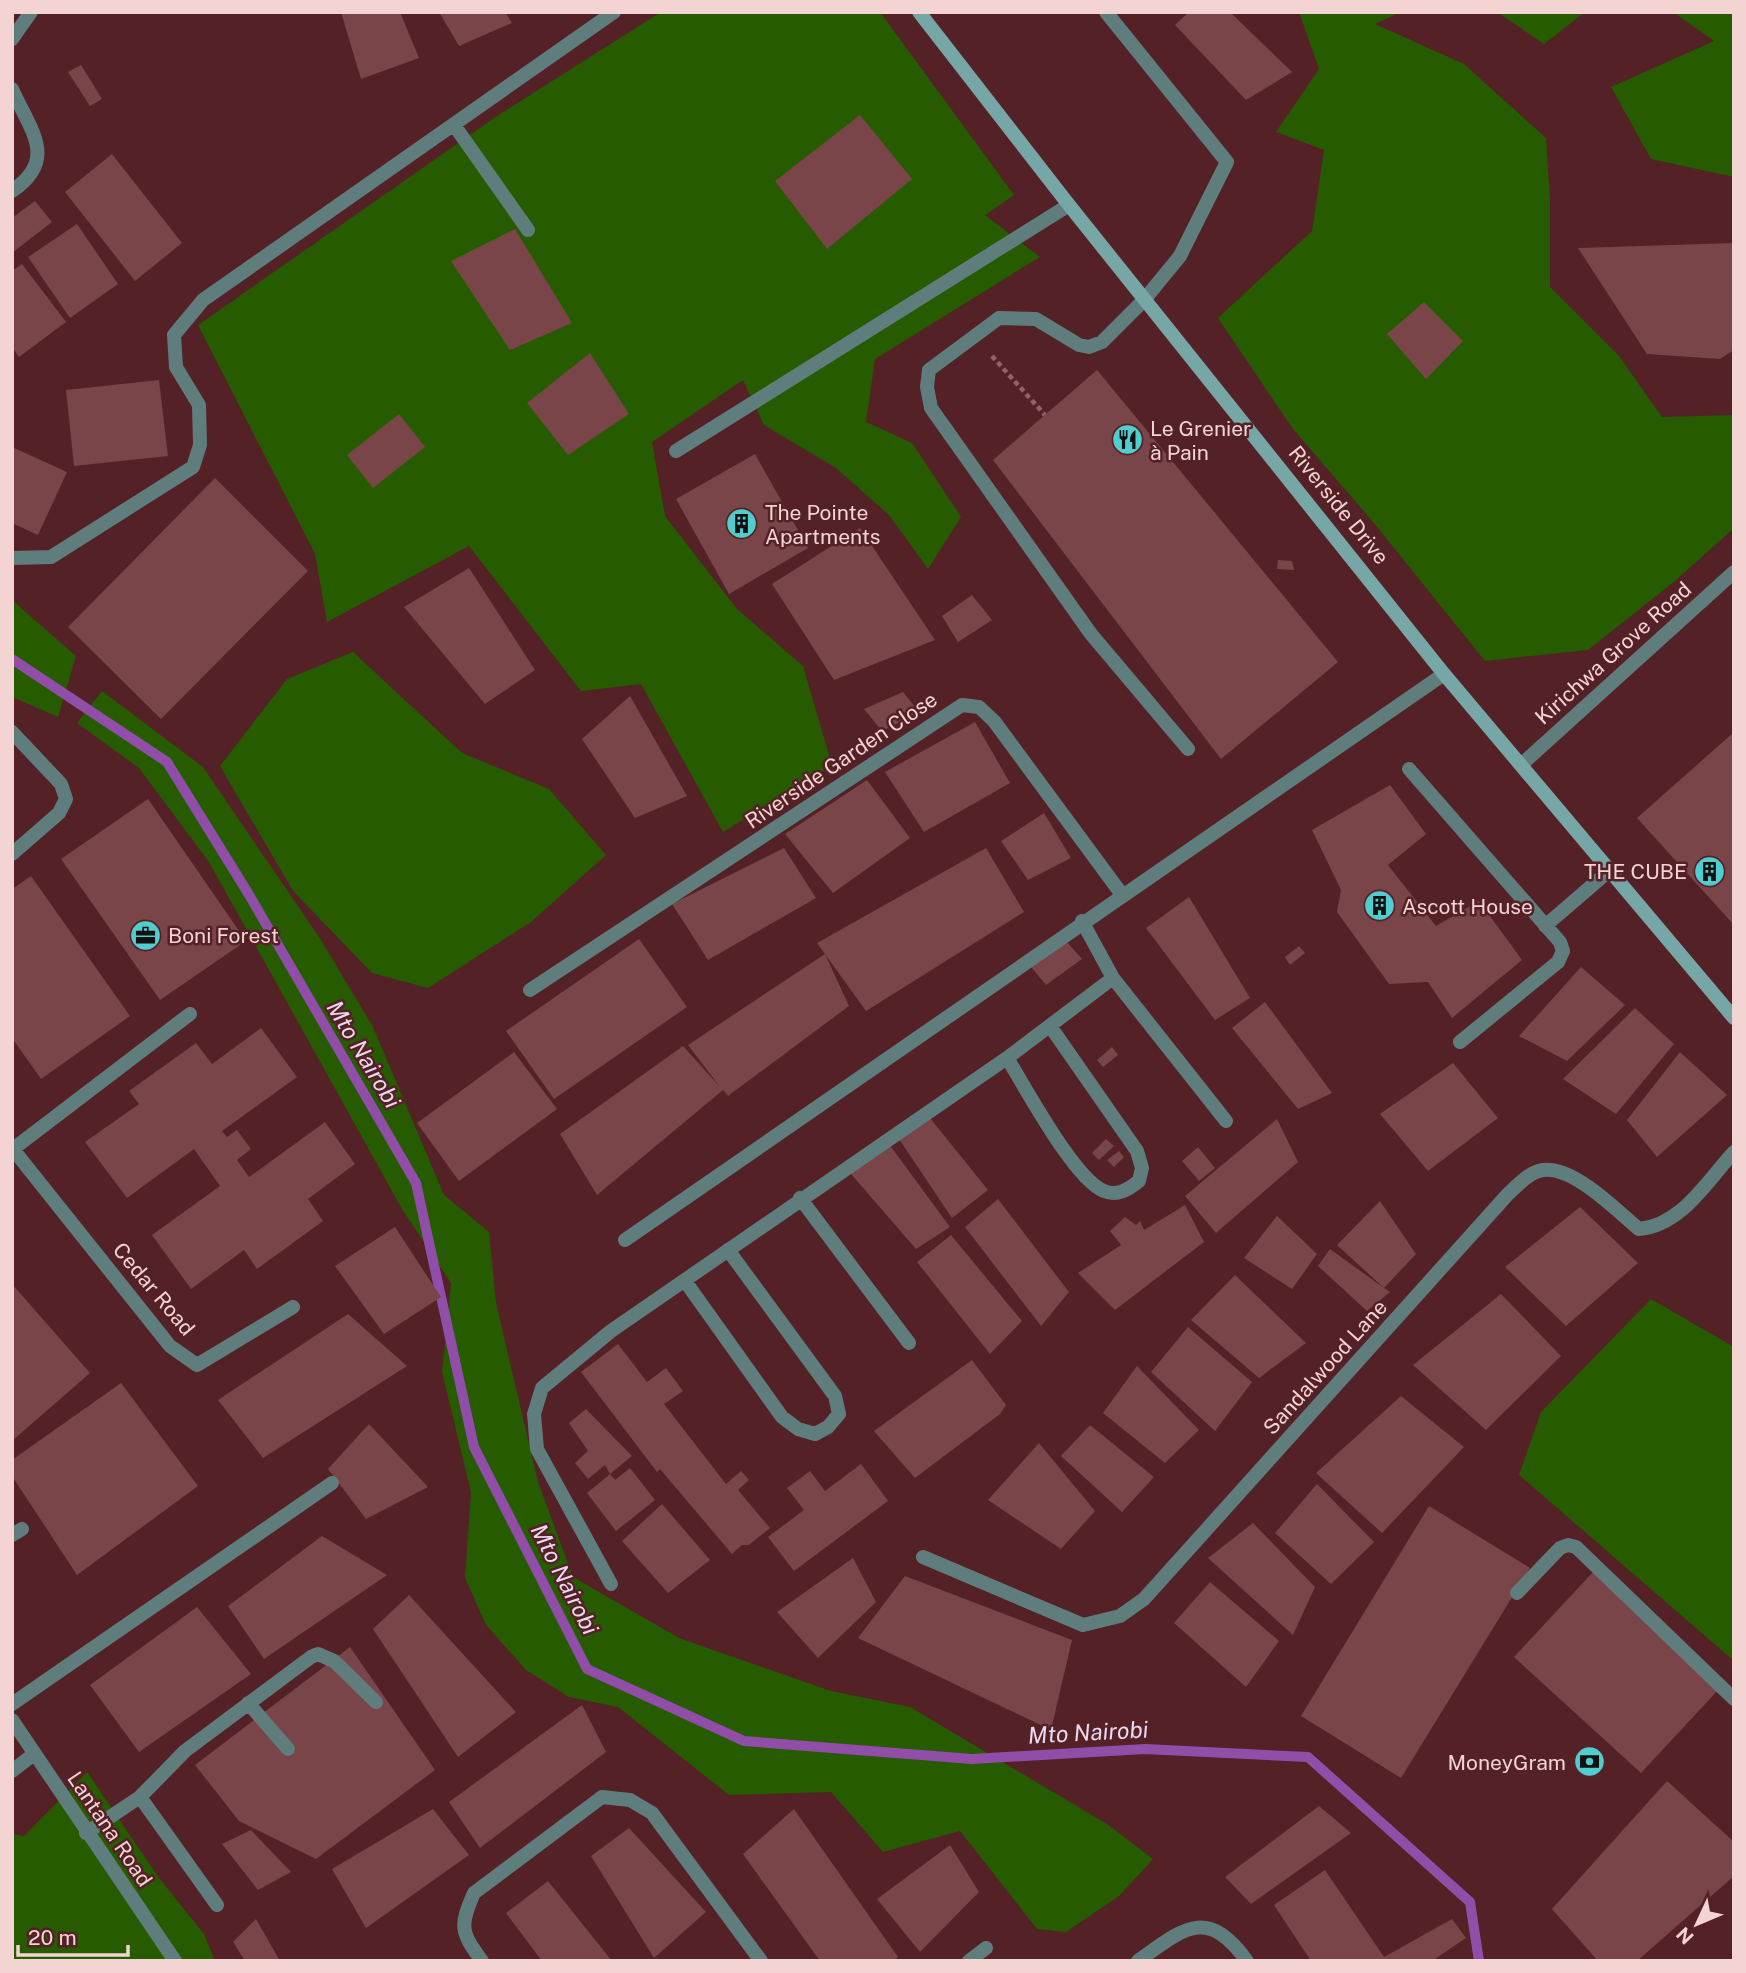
<svg xmlns="http://www.w3.org/2000/svg" width="1746" height="1973" font-family="'Public Sans',sans-serif">
	<rect width="100%" height="100%" fill="#532126"/>
	<path fill="#275b00" d="M661 12H880L1014 195 985 215 1040 257 875 359 866 422 912 443 961 517 928 569 889 515 836 468 764 425 743 380 652 442 665 516 737 609 803 666 832 765 723 832 641 684 581 691 469 546 327 622 315 554 198 325 494 118Z
		M1299 12H1401L1375 24 1464 64 1546 138 1550 199V287L1619 356 1662 417 1734 415V528L1675 581 1588 650 1485 661 1373 522 1293 429 1218 318 1312 231 1324 150 1276 132 1319 69Z
		M1497 12H1585L1544 44Z
		M1673 12H1734V177L1651 159 1611 87 1714 41Z
		M12 600 76 656 58 717 12 697Z
		M353 652 462 753 549 789 606 855 531 922 428 988 372 973 293 891 220 766 287 679Z
		M102 691 203 767 321 940 373 1027 444 1195 489 1232 496 1303 538 1482 573 1577 679 1638 831 1691 910 1707 1107 1824 1153 1859 1119 1896 1066 1932 1037 1929 960 1831 883 1852 831 1792 729 1795 618 1707 569 1697 526 1670 486 1625 465 1578 471 1492 442 1372 451 1283 402 1209 209 862 139 768 77 723Z
		M1651 1299 1734 1347V1661L1519 1475 1541 1412Z
		M87 1772 159 1878 204 1934 215 1961H12V1834L24 1836Z"/>
	<g fill="none" stroke-linecap="round" stroke-linejoin="round">
		<path stroke="#904ea8" stroke-width="10" d="M12 659 167 762 248 893 416 1183 474 1447 587 1669 744 1741 972 1759 1145 1749 1308 1757 1470 1902 1479 1961"/>
	</g>
	<path fill="#7a4548" d="M341 12H400L419 58 361 79Z
		M439 12H505L512 23 459 46Z
		M1189 12H1230L1292 72 1246 100 1175 25Z
		M81 65 102 99 90 106 68 72Z
		M860 115 912 179 827 249 775 181Z
		M112 154 182 243 135 281 65 192Z
		M35 201 52 222 12 253V218Z
		M77 224 118 284 70 318 28 257Z
		M515 229 572 323 510 350 451 261Z
		M1734 243V350L1720 359 1647 354 1578 248Z
		M22 264 66 322 19 357 12 347V271Z
		M1424 302 1463 341 1426 379 1387 334Z
		M590 353 629 414 568 455 527 403Z
		M1097 370 1338 662 1221 759 993 460Z
		M159 380 168 456 74 466 66 390Z
		M399 414 425 447 373 488 347 455Z
		M12 447 67 472 38 535 12 523Z
		M755 454 808 548 729 594 676 499Z
		M215 478 308 571 161 719 68 627Z
		M860 528 935 640 834 680 772 584Z
		M1278 560 1292 561 1294 570 1277 569Z
		M469 568 535 670 485 704 404 607Z
		M972 595 992 620 958 642 942 616Z
		M903 692 919 712 882 731 864 709Z
		M630 696 687 796 635 818 582 739Z
		M975 722 1010 783 924 832 885 772Z
		M1734 732V925L1637 818Z
		M867 780 910 838 833 893 785 834Z
		M1390 785 1426 834 1388 865 1436 926 1479 901 1522 960 1452 1018 1428 982 1389 984 1337 912 1341 890 1312 830Z
		M148 799 246 941 160 1000 61 859Z
		M1044 813 1071 858 1028 880 1001 841Z
		M784 848 816 898 708 960 672 904Z
		M986 848 1024 912 866 1011 817 943Z
		M31 876 130 1016 41 1079 12 1038V889Z
		M1189 897 1250 998 1215 1020 1146 928Z
		M639 939 687 1007 554 1099 506 1031Z
		M1065 940 1082 959 1046 985 1026 961Z
		M1299 946 1305 953 1290 965 1285 957Z
		M825 954 849 1006 728 1096 723 1090 597 1195 560 1134 683 1046 720 1087 688 1045Z
		M1581 967 1625 1005 1567 1061 1519 1036Z
		M1265 1002 1332 1093 1298 1109 1232 1028Z
		M1635 1008 1674 1044 1616 1114 1563 1079Z
		M261 1028 297 1077 222 1131 227 1137 237 1130 251 1149 237 1160 249 1177 325 1122 355 1164 308 1199 323 1221 257 1269 244 1250 191 1289 152 1235 220 1186 194 1149 127 1198 85 1142 139 1104 129 1091 196 1043 212 1064Z
		M1112 1047 1118 1055 1103 1067 1097 1060Z
		M514 1052 557 1109 459 1181 417 1123Z
		M1680 1052 1727 1095 1657 1157 1627 1120Z
		M1453 1063 1498 1118 1428 1171 1380 1114Z
		M926 1113 988 1190 952 1218 899 1139Z
		M1277 1119 1298 1162 1216 1233 1185 1196Z
		M1106 1139 1114 1146 1099 1160 1092 1153Z
		M886 1140 950 1227 916 1249 851 1174Z
		M1198 1147 1215 1168 1199 1181 1182 1161Z
		M1119 1151 1124 1157 1114 1167 1107 1160Z
		M998 1199 1069 1292 1041 1326 965 1227Z
		M1380 1201 1416 1254 1384 1288 1390 1292 1367 1311 1318 1266 1330 1249 1384 1288 1337 1245Z
		M1185 1205 1204 1242 1115 1310 1078 1273 1121 1245 1110 1231 1125 1217 1136 1225 1140 1221 1144 1230Z
		M1580 1207 1638 1263 1566 1326 1505 1267Z
		M1277 1216 1317 1254 1292 1289 1244 1258Z
		M395 1227 441 1297 384 1334 335 1266Z
		M951 1235 1022 1321 990 1354 917 1262Z
		M1235 1275 1306 1343 1259 1378 1191 1320Z
		M12 1284 90 1373 12 1441Z
		M1501 1294 1561 1356 1486 1430 1413 1365Z
		M348 1314 407 1366 263 1458 218 1400Z
		M1188 1327 1252 1382 1215 1431 1151 1372Z
		M618 1344 647 1382 666 1368 683 1391 664 1404 726 1484 741 1471 749 1480 738 1490 770 1528 749 1545H742L732 1554 660 1469 657 1472 581 1372Z
		M972 1360 1006 1405 1000 1414 915 1478 874 1431Z
		M1137 1366 1199 1430 1165 1463 1103 1413Z
		M121 1383 198 1486 77 1575 12 1476V1460Z
		M1401 1396 1464 1447 1382 1533 1316 1473Z
		M586 1409 632 1456 610 1474 615 1480 630 1468 655 1500 616 1531 587 1493 610 1474 605 1465 588 1479 575 1463 588 1451 569 1423Z
		M369 1424 428 1487 366 1519 328 1469Z
		M1090 1425 1154 1477 1122 1512 1061 1456Z
		M1039 1443 1095 1511 1061 1549 988 1500Z
		M861 1464 888 1501 794 1571 768 1537 804 1510 787 1488 810 1471 825 1491Z
		M1317 1484 1374 1542 1331 1584 1275 1533Z
		M662 1504 710 1560 668 1593 622 1541Z
		M1429 1506 1530 1568 1401 1778 1301 1716Z
		M1253 1523 1315 1587 1293 1635 1208 1558Z
		M322 1536 387 1575 264 1659 228 1606Z
		M853 1558 876 1602 818 1658 777 1612Z
		M1593 1572 1719 1689 1641 1773 1514 1657Z
		M905 1576 1072 1640 1051 1730 858 1638Z
		M1210 1582 1279 1641 1246 1687 1174 1623Z
		M409 1595 516 1712 458 1757 373 1629Z
		M197 1607 251 1674 139 1752 90 1685Z
		M350 1647 435 1770 316 1859 239 1821 195 1765Z
		M582 1705 606 1752 480 1848 449 1802Z
		M1667 1781 1734 1842V1876L1637 1961H1598L1552 1909Z
		M1319 1806 1351 1833 1251 1904 1225 1877Z
		M433 1809 469 1855 366 1928 332 1869Z
		M794 1809 898 1957 894 1961H820L743 1854Z
		M629 1828 706 1912 654 1958 591 1856Z
		M251 1830 291 1872 258 1890 222 1844Z
		M950 1845 979 1892 920 1952 877 1899Z
		M1325 1870 1384 1957 1452 1919 1466 1938 1432 1961H1311L1274 1905Z
		M548 1881 612 1961H542L506 1913Z
		M256 1919 280 1961H245L233 1942Z"/>
	<g fill="none" stroke-linecap="round" stroke-linejoin="round">
		<path stroke="#906467" stroke-width="4.5" stroke-dasharray="5 3.5" stroke-linecap="butt" d="M992 356 1045 415"/>
		<path stroke="#607d7d" stroke-width="14" d="M1106 12 1227 162 1180 256 1144 300 1102 342 1089 347 1079 345 1036 319 999 318 929 370 927 387 931 408 1091 634 1188 749
			M12 39 31 12
			M12 89C30 130 59 159 12 191
			M454 125 528 230
			M676 451 1069 205
			M12 558 51 557 193 467 200 445 199 405 176 367 174 335 203 300 614 12
			M12 732 61 784 66 799 59 813 12 854
			M1409 769 1560 942 1563 951 1558 962 1460 1042
			M1545 926 1610 870
			M1113 978 1226 1121
			M1007 1058C1026 1088 1074 1179 1104 1191 1117 1197 1129 1189 1139 1181L1142 1168 1137 1151 1050 1026
			M12 1148 170 1346 197 1365 293 1307
			M13 1149 190 1014
			M800 1198 909 1343
			M685 1281 782 1417 798 1429 815 1434 828 1427 839 1414 835 1396 728 1250
			M12 1535 22 1529
			M611 1584 537 1449 534 1414 542 1388 611 1331 1007 1058 1113 978 1082 921
			M248 1703 288 1749
			M12 1704 332 1483
			M12 1771 34 1754
			M140 1797 217 1905
			M86 1833 140 1797 185 1751 311 1657 318 1654 334 1661 376 1702
			M482 1961C461 1932 459 1927 474 1893L602 1797 630 1800 652 1813 761 1961
			M969 1961 986 1948
			M1138 1961C1184 1928 1207 1906 1247 1961"/>
		<path stroke="#607d7d" stroke-width="14" d="M1522 764 1734 572
			M530 990 962 705 979 707 994 721 1123 896
			M625 1240 1444 674
			M923 1557 1083 1625 1120 1616 1144 1599 1508 1194C1518 1185 1529 1172 1543 1170 1574 1166 1617 1211 1639 1229 1681 1226 1707 1181 1734 1152
			M1517 1593 1560 1548 1568 1545 1576 1547 1734 1699
			M12 1720 175 1961"/>
		<path stroke="#77a6a6" stroke-width="14" d="M919 12 1069 205 1444 674 1734 1018"/>
	</g>
	<defs>
		<symbol id="restaurant-disc" viewBox="-11 -11 22 22"><circle r="9.5" fill="#52cdcf" stroke="#532126"/><path d="M-5-6h1v4h1v-4h1v4h1v-4h1v5L-1.5 .5V6h-2V.5L-5-1ZM5-6V6H3V1.5H1.5Q1.5-4 5-6Z" fill="#111"/></symbol>
		<symbol id="building-disc" viewBox="-11 -11 22 22"><circle r="9.5" fill="#52cdcf" stroke="#532126"/><path d="M-4-6H4V6H1V3H-1V6H-4ZM-2.5-4.3h1.7v1.8h-1.7ZM.8-4.3h1.7v1.8H.8ZM-2.5-1h1.7V.8h-1.7ZM.8-1h1.7V.8H.8Z" fill="#111"/></symbol>
		<symbol id="office-disc" viewBox="-11 -11 22 22"><circle r="9.5" fill="#52cdcf" stroke="#532126"/><path d="M-6-3h4V-5.5h4V-3h4V5H-6ZM-1-4.5V-3h2v-1.5ZM-6 0V1H6V0Z" fill="#111"/></symbol>
		<symbol id="bank-disc" viewBox="-11 -11 22 22"><circle r="9.5" fill="#52cdcf" stroke="#532126"/><path d="M-6-4H6V4H-6ZM0-2.3a2.3 2.3 0 1 0 0 4.6a2.3 2.3 0 1 0 0-4.6Z" fill="#111"/></symbol>
	</defs>
	<g fill-rule="evenodd">
		<use href="#restaurant-disc" x="1110" y="422" width="35" height="35"/>
		<use href="#building-disc" x="724" y="506" width="35" height="35"/>
		<use href="#building-disc" x="1692" y="854" width="35" height="35"/>
		<use href="#building-disc" x="1362" y="888" width="35" height="35"/>
		<use href="#office-disc" x="128" y="918" width="35" height="35"/>
		<use href="#bank-disc" x="1572" y="1744" width="35" height="35"/>
	</g>
	<g text-anchor="middle" dominant-baseline="central" stroke-width="5" stroke-linejoin="round" paint-order="stroke">
		<g font-size="21" fill="#f4d3d3" stroke="#532126" text-anchor="start">
			<text x="1150" y="428">Le Grenier<tspan x="1150" dy="24">à Pain</tspan></text>
			<text x="765" y="512">The Pointe<tspan x="765" dy="24">Apartments</tspan></text>
			<text x="1687" y="871" text-anchor="end">THE CUBE</text>
			<text x="1402" y="906">Ascott House</text>
			<text x="168" y="935">Boni Forest</text>
			<text x="1566" y="1762" text-anchor="end">MoneyGram</text>
		</g>
		<g font-size="21" fill="#f4d3d3" stroke="#532126">
			<text transform="translate(1339 505) rotate(51)">Riverside Drive</text>
			<text transform="translate(1613 653) rotate(-42)">Kirichwa Grove Road</text>
			<text transform="translate(841 760) rotate(-34)">Riverside Garden Close</text>
			<text transform="translate(154 1289) rotate(50)">Cedar Road</text>
			<text transform="translate(1325 1367) rotate(-48)">Sandalwood Lane</text>
			<text transform="translate(110 1829) rotate(56)">Lantana Road</text>
		</g>
		<g font-size="23" font-style="italic" fill="#ead9f1" stroke="#532126">
			<text transform="translate(364 1054) rotate(59)">Mto Nairobi</text>
			<text transform="translate(565 1579) rotate(63)">Mto Nairobi</text>
			<text transform="translate(1088 1732) rotate(-3)">Mto Nairobi</text>
		</g>
	</g>
	<rect width="1746" height="1973" fill="none" stroke="#f4d3d3" stroke-width="28"/>
	<g transform="translate(1697 1924) rotate(226)" stroke="#532126" stroke-width="5" paint-order="stroke">
	<path d="M0-5L12 26L0 18L-12 26Z" fill="#f4d3d3"/>
	<text y="-10" font-size="19" font-weight="bold" text-anchor="middle" fill="#f4d3d3">N</text>
	</g>
	<path d="M18 1945v10h110v-10" fill="none" stroke="#f4d3d3" stroke-width="3.5"/>
	<text x="28" y="1945" font-size="21" fill="#f4d3d3" stroke="#532126" stroke-width="5" paint-order="stroke">20 m</text>
</svg>
